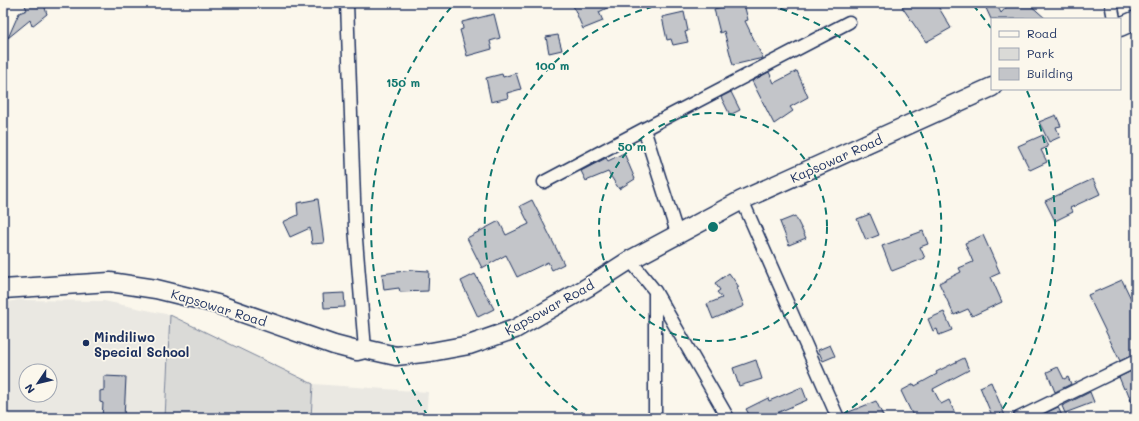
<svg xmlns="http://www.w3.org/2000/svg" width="1139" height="421" font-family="Mali,sans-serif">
	<rect width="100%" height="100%" fill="#fbf7ec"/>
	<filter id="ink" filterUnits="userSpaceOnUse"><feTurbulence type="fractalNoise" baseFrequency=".025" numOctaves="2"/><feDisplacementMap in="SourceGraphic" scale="8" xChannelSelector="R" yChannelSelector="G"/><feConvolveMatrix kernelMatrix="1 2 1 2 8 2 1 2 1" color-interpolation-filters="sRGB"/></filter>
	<g filter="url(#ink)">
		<path fill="#eae8e2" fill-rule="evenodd" d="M18 300 104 301 170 315 165 418H3V303ZM26 371H50V395H26Z
			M313 384 428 392 426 418H311Z"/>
		<path fill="#dadad7" stroke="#7a849a" d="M170 315 313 384 311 418H165Z"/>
		<path fill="#c3c5c9" stroke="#1b2f5e" d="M24 3 49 4 45 8 47 14 32 26 30 20 8 38 19 13 27 10Z
			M572 3H617L599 12 603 21 583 29Z
			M738 3V6L744 4 748 20 745 21 763 58 733 65 724 31 720 33 714 9Z
			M908 3H936L951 28 926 42 902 7Z
			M991 3H996L1001 13 1010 3H1028L1046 19H991L985 6Z
			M684 12 688 31 685 32 688 42 673 45 671 39 667 40 662 17Z
			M494 14 500 38 490 41 492 49 467 56 460 30 463 29 462 22Z
			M558 35 562 50 549 53 546 37Z
			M797 71 808 97 790 107 793 111 774 124 752 81 769 72 774 83Z
			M516 73 521 89 507 93 508 98 491 102 486 78 502 74 503 77Z
			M731 92 740 110 730 115 721 97Z
			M1056 115 1061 126 1056 127 1060 137 1049 142 1039 122Z
			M1043 135 1048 147 1041 150 1047 162 1030 170 1018 146Z
			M624 153 635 179 619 189 608 172 586 181 581 171 606 158 608 161Z
			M1093 179 1100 194 1070 208 1073 212 1055 221 1045 201Z
			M318 199 324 243 312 244 310 228 290 237 283 222 298 215 297 203Z
			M532 200 564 264 552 270 548 262 517 277 506 255 482 268 467 238 499 221 506 235 529 224 520 206Z
			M870 214 879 235 866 240 857 219Z
			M795 216 806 238 789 245 780 222Z
			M923 231 928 244 920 247 925 258 892 271 882 246Z
			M983 235 1000 273 991 277 1002 302 972 316 968 309 954 315 939 283 961 272 959 268 973 262 965 243Z
			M412 270 429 271 428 291 400 292 399 288 384 290 382 274Z
			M729 273 739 287 737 288 744 306 713 319 707 304 722 298 717 292 720 290 715 283Z
			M475 274 494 309 478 317 461 281Z
			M1122 280 1136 309V354L1120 361 1088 295Z
			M344 293 345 307 324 308 323 294Z
			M944 312 952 330 939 335 937 329 933 331 928 319Z
			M830 345 835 356 823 361 818 350Z
			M964 358 969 370 933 389 941 404 949 400 957 418H914L901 391 914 384 915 386 937 374 936 372Z
			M756 360 762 379 739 386 733 368Z
			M1058 367 1064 379 1068 377 1071 384 1055 392 1047 372Z
			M1136 369V411H1135L1126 388 1124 389 1119 377Z
			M104 376 126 377 124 418H102L103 403 100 402V391L104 390Z
			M991 382 1006 418H993L980 387Z
			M802 387 807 400 772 415 774 418H751L746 409 768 398 769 401Z
			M1090 392 1094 402 1065 413 1062 406Z
			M876 401 884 418H845L844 414Z
			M1058 407 1063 418H1036Z"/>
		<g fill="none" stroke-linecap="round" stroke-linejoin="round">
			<defs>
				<path id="street" d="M347 3 355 227 365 349
					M1111 3 1114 19
					M544 182 644 129
					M742 200 838 418
					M677 233 644 129 849 22
					M630 260 655 291 728 418
					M655 418V291
					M1019 418 1136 361"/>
				<path id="secondary" d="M1120 27 1136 20
					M3 289 110 282 156 289 217 304 334 345 357 351 365 349 396 356 431 352 469 345 515 329 588 287 630 260 742 200 992 87"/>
			</defs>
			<use href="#street" stroke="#1b2f5e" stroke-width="15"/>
			<use href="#secondary" stroke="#1b2f5e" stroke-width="21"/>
			<use href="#street" stroke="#fbf7ec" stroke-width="12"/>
			<use href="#secondary" stroke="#fbf7ec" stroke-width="18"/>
		</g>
	</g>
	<g fill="none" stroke="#0f766e" stroke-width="2" stroke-dasharray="7 5">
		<circle cx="713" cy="227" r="114"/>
		<path d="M587 417A228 228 0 0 1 669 3M757 3A228 228 0 0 1 839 417"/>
		<path d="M428 416A342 342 0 0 1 453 5M973 5A342 342 0 0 1 991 28M1027 91A342 342 0 0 1 998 416"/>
	</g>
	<circle fill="#1b2f5e" stroke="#fbf7ec" stroke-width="1.5" cx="86" cy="343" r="4"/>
	<g text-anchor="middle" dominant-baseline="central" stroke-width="3.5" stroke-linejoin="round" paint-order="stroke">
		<g font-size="13" fill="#1b2f5e" stroke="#fbf7ec">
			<text transform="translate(836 158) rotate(-24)">Kapsowar Road</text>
			<text transform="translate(219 307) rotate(17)">Kapsowar Road</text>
			<text transform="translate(549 307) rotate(-29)">Kapsowar Road</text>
		</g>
		<g font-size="13" font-weight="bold" fill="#1b2f5e" stroke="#fbf7ec" text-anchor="start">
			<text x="94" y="336">Mindiliwo<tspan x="94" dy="15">Special School</tspan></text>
		</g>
	</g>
	<circle cx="713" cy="227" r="6" fill="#0f766e" stroke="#fbf7ec" stroke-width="2"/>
	<g font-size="12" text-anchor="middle" font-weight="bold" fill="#0f766e" stroke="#fbf7ec" stroke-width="3.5" stroke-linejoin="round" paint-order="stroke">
		<text x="552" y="70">100 m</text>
		<text x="403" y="87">150 m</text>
		<text x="632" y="151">50 m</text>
	</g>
	<rect width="1139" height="421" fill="none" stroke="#fbf7ec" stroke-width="16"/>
	<rect x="8" y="8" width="1123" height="405" fill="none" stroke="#1b2f5e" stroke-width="1.5" filter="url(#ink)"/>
	<rect x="991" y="18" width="130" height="72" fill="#fbf7ec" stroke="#a1a7b3"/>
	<rect x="999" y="31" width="20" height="6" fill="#fbf7ec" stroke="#a1a7b3"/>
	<text x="1027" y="38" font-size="12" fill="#1b2f5e">Road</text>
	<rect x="999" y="48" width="20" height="12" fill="#dadad7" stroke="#a1a7b3"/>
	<text x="1027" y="58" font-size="12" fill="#1b2f5e">Park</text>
	<rect x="999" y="68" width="20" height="12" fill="#c3c5c9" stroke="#a1a7b3"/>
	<text x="1027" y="78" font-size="12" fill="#1b2f5e">Building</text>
	<g transform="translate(38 383) rotate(235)"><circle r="19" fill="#fbf7ec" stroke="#a1a7b3"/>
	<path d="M0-3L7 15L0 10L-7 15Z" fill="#1b2f5e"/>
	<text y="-6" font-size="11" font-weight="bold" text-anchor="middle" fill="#1b2f5e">N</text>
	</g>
</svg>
